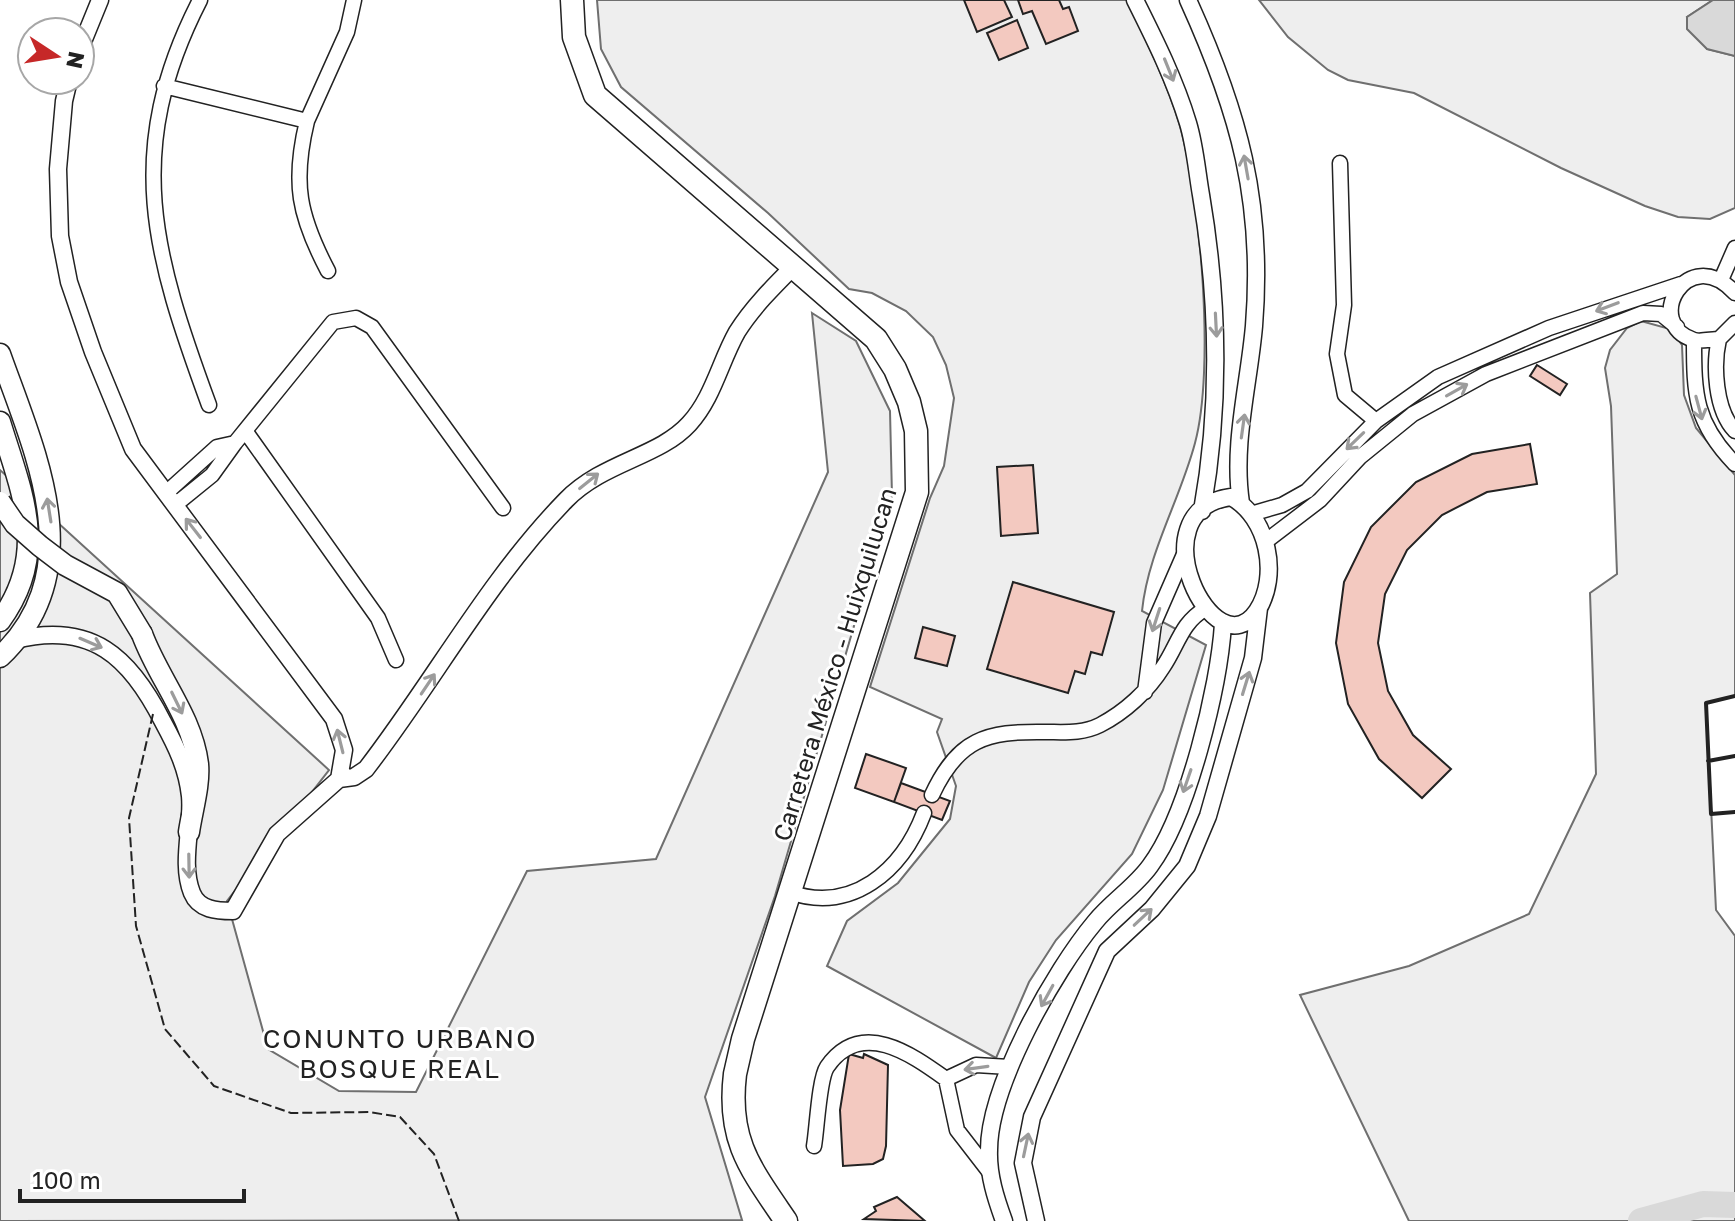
<svg xmlns="http://www.w3.org/2000/svg" width="1735" height="1221" font-family="'Golos Text',sans-serif">
	<rect width="100%" height="100%" fill="#fff"/>
	<path fill="#eee" stroke="#6f6f6f" stroke-width="2" d="M597 0H1127C1146 40 1166 81 1179 123 1201 198 1215 369 1195 443 1180 500 1148 552 1142 611L1206 645 1163 790 1132 854 1056 940 1029 982 996 1058 827 966 847 921 898 883 950 819 956 786 937 732 942 719 870 687 930 498 944 466 954 398 946 365 933 337 906 311 872 293 849 289 768 213 621 87 601 49Z
		M1259 0H1713L1687 17 1707 49 1735 56V208L1710 219 1678 217 1645 206 1561 168 1414 93 1348 80 1328 70 1288 37Z
		M812 313 856 341 890 411 892 496 775 896 705 1097 742 1220 0 1221V470L329 770 227 901 268 1049 339 1091 416 1092 527 871 656 859 828 472Z
		M1641 321 1670 329 1682 345 1684 395 1696 428 1735 475V696L1706 703 1716 910 1735 936V1221H1409L1300 995 1409 966 1529 914 1596 774 1590 593 1617 574 1611 406 1605 368 1610 350 1627 328Z"/>
	<path fill="#d9d9d9" stroke="#6f6f6f" stroke-width="2" d="M1713 0H1735V56L1707 49 1687 29V17Z"/>
	<g fill="none" stroke-linecap="round" stroke-linejoin="round">
		<path stroke="#d9d9d9" stroke-width="26" d="M1641 1221 1703 1204 1735 1205"/>
	</g>
	<path fill="#f3c9c0" stroke="#222" stroke-width="2" d="M964 0H1004L1012 17 977 32Z
		M1018 0H1059L1063 9 1069 7 1078 31 1046 44 1032 11 1023 14Z
		M1017 20 1028 48 999 60 987 33Z
		M1537 365 1567 384 1560 395 1530 376Z
		M1530 444 1537 484 1487 492 1442 515 1407 550 1385 594 1378 643 1388 691 1413 735 1451 769 1422 798 1379 759 1348 704 1336 643 1344 582 1371 527 1416 482 1472 454Z
		M1033 465 1038 533 1001 536 997 467Z
		M1013 582 1114 612 1102 655 1091 652 1085 674 1075 671 1068 693 987 669Z
		M923 627 955 636 947 666 915 658Z
		M866 754 906 768 894 802 855 788Z
		M901 783 950 801 942 820 894 802Z
		M849 1054 863 1058 864 1054 888 1065 886 1146 883 1159 873 1164 843 1166 840 1110Z
		M897 1197 925 1221 864 1219 876 1211 874 1207Z"/>
	<g fill="none" stroke-linecap="round" stroke-linejoin="round">
		<defs>
			<path id="minor" d="M200 0C122 152 154 255 209 405
				M164 86 307 121C292 183 299 216 328 271
				M307 121 347 32 354 0
				M1340 163 1344 305 1337 354 1345 395 1376 421
				M1721 280 1735 248
				M1735 293C1687 241 1642 324 1694 340 1700 342 1712 339 1719 339L1735 323
				M1719 339C1713 365 1715 410 1735 431
				M1694 340C1694 395 1695 423 1735 464
				M246 432 378 618 396 660
				M166 493 217 447 235 443
				M175 505 212 475 235 443 333 322 356 318 372 327 503 508
				M1251 514 1282 505 1307 491 1376 421 1438 377 1549 328 1681 284
				M1265 542 1320 500 1360 457 1413 414 1486 374 1643 313 1661 314 1677 327
				M1145 692 1154 623 1185 552
				M932 795C958 739 986 731 1045 732 1064 732 1082 734 1100 725 1125 712 1148 691 1163 667 1178 645 1181 623 1205 609
				M789 892C852 914 902 871 924 813
				M946 1079 976 1065 1009 1067
				M814 1146C817 1129 819 1079 827 1067 861 1018 911 1054 946 1079L957 1130 991 1174"/>
			<path id="tertiary" d="M1135 0C1155 40 1175 80 1188 123 1195 146 1197 172 1201 195 1219 301 1221 405 1202 511
				M1188 0C1239 112 1264 202 1254 326 1249 384 1232 445 1241 503
				M80 49 100 0
				M1231 497C1268 517 1280 576 1257 611 1215 674 1134 510 1231 497Z
				M15 640C92 621 130 657 163 722 176 746 187 768 190 796 193 826 180 863 192 893 199 910 217 911 233 911L277 834 339 779 344 750 334 719 133 449 93 352 69 282 60 236 58 169 64 101 69 80
				M339 779 354 777 366 769C434 681 488 580 566 500 603 462 659 457 689 424 713 398 720 362 737 332 752 308 773 287 793 267
				M1004 1221C996 1199 988 1175 989 1150 989 1086 1054 971 1095 922 1111 902 1135 887 1150 866 1188 815 1219 687 1223 624
				M1036 1221 1023 1163 1032 1117 1107 951 1152 909 1187 866 1208 816 1253 658 1259 608"/>
			<path id="secondary" d="M0 354C35 453 92 570 0 657
				M0 422C22 494 50 553 0 621
				M142 634C158 678 192 716 198 764 200 785 192 811 189 832"/>
			<path id="primary" d="M572 0 574 37 595 95 876 339 895 369 909 402 916 431 917 492 743 1039 735 1074C727 1140 750 1168 786 1221"/>
		</defs>
		<use href="#minor" stroke="#222" stroke-width="17"/>
		<use href="#tertiary" stroke="#222" stroke-width="19"/>
		<use href="#secondary" stroke="#222" stroke-width="23"/>
		<use href="#primary" stroke="#222" stroke-width="25"/>
		<use href="#minor" stroke="#fff" stroke-width="14"/>
		<use href="#tertiary" stroke="#fff" stroke-width="16"/>
		<use href="#secondary" stroke="#fff" stroke-width="20"/>
		<use href="#primary" stroke="#fff" stroke-width="22"/>
		<defs>
			<path id="secondary-bridge" d="M0 502 15 524 40 546 65 565 117 593 142 634"/>
		</defs>
		<use href="#secondary-bridge" stroke="#222" stroke-width="23" stroke-linecap="butt"/>
		<use href="#secondary-bridge" stroke="#fff" stroke-width="20"/>
		<path stroke="#222" stroke-width="2" stroke-dasharray="10 4" stroke-linecap="butt" d="M153 714 129 818 136 926 165 1029 214 1086 291 1113 369 1112 400 1117 434 1154 459 1221"/>
		<path stroke="#222" stroke-width="4" d="M1735 696 1706 703 1711 814 1735 812
			M1708 761 1735 756"/>
	</g>
	<defs><path id="oneway-shaft" d="M-6 0H5M1.5-3L5.5 0L1.5 3" fill="none" stroke-width="1.6" stroke-linecap="round" stroke-linejoin="round" transform="scale(2)"/></defs>
	<g stroke="#9c9c9c">
		<use href="#oneway-shaft" transform="translate(1169 70) rotate(68)"/>
		<use href="#oneway-shaft" transform="translate(1246 167) rotate(-100)"/>
		<use href="#oneway-shaft" transform="translate(1607 307) rotate(159)"/>
		<use href="#oneway-shaft" transform="translate(1216 325) rotate(87)"/>
		<use href="#oneway-shaft" transform="translate(1457 390) rotate(-29)"/>
		<use href="#oneway-shaft" transform="translate(1699 408) rotate(75)"/>
		<use href="#oneway-shaft" transform="translate(1243 426) rotate(-82)"/>
		<use href="#oneway-shaft" transform="translate(1355 441) rotate(136)"/>
		<use href="#oneway-shaft" transform="translate(589 481) rotate(-39)"/>
		<use href="#oneway-shaft" transform="translate(49 510) rotate(-99)"/>
		<use href="#oneway-shaft" transform="translate(193 528) rotate(-128)"/>
		<use href="#oneway-shaft" transform="translate(1156 620) rotate(108)"/>
		<use href="#oneway-shaft" transform="translate(91 643) rotate(23)"/>
		<use href="#oneway-shaft" transform="translate(1246 683) rotate(-73)"/>
		<use href="#oneway-shaft" transform="translate(428 684) rotate(-56)"/>
		<use href="#oneway-shaft" transform="translate(177 703) rotate(64)"/>
		<use href="#oneway-shaft" transform="translate(340 741) rotate(-104)"/>
		<use href="#oneway-shaft" transform="translate(1187 781) rotate(109)"/>
		<use href="#oneway-shaft" transform="translate(189 866) rotate(89)"/>
		<use href="#oneway-shaft" transform="translate(1143 917) rotate(-43)"/>
		<use href="#oneway-shaft" transform="translate(1047 996) rotate(119)"/>
		<use href="#oneway-shaft" transform="translate(976 1068) rotate(172)"/>
		<use href="#oneway-shaft" transform="translate(1026 1145) rotate(-78)"/>
	</g>
	<g text-anchor="middle" dominant-baseline="central" stroke-width="6" stroke-linejoin="round" paint-order="stroke">
		<g font-size="24" fill="#222" stroke="#fff">
			<text transform="translate(834 664) rotate(-73)">Carretera México - Huixquilucan</text>
		</g>
		<g font-size="26" letter-spacing="2" fill="#222" stroke="#fff">
			<text x="400" y="1038">CONUNTO URBANO<tspan x="400" dy="30">BOSQUE REAL</tspan></text>
		</g>
	</g>
	<g transform="translate(56 56) rotate(102)"><circle r="38" fill="#ffffff" stroke="#a7a7a7" stroke-width="2"/>
	<path d="M0-6L14 30L0 20L-14 30Z" fill="#c62828"/>
	<text y="-12" font-size="22" font-weight="bold" text-anchor="middle" fill="#222222">N</text>
	</g>
	<path d="M20 1189v12h224v-12" fill="none" stroke="#222222" stroke-width="4"/>
	<text x="32" y="1189" font-size="24" fill="#222222" stroke="#ffffff" stroke-width="6" paint-order="stroke">100 m</text>
</svg>
